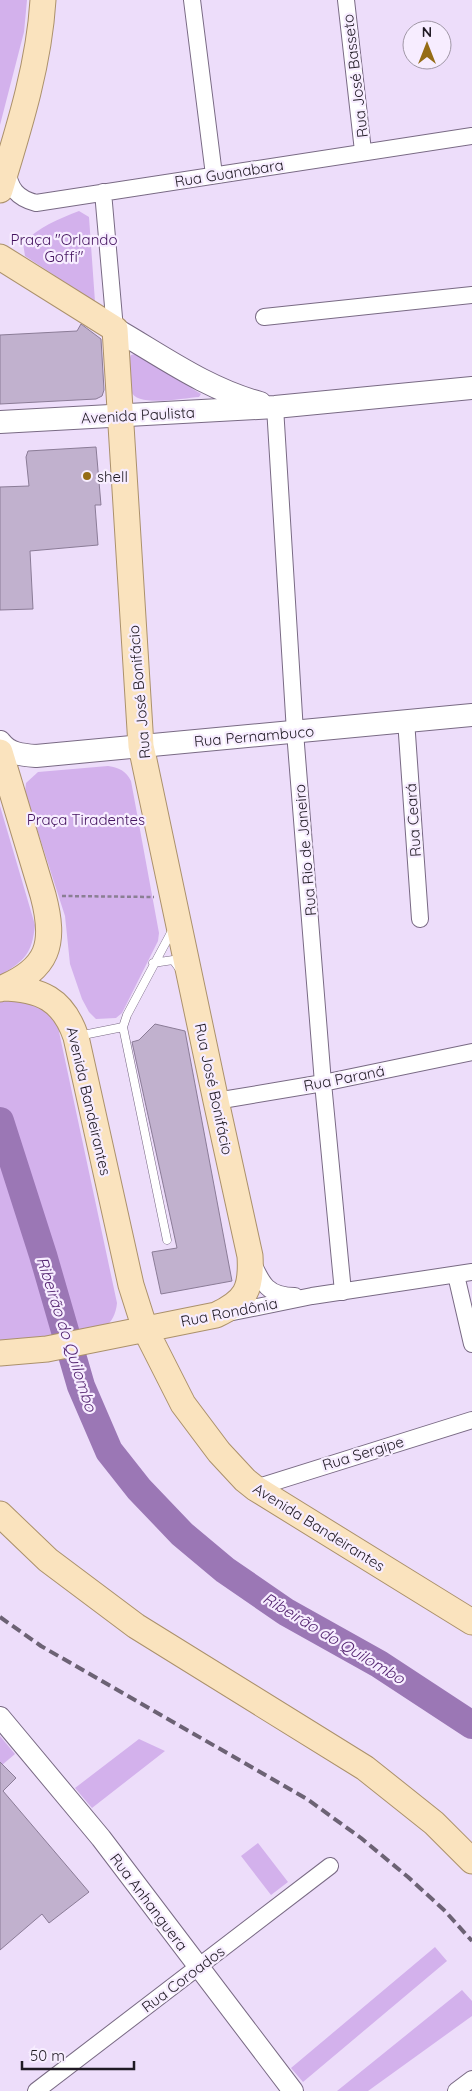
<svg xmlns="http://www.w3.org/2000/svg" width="472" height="2091" font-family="Quicksand,sans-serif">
	<rect width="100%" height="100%" fill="#edddfa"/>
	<path fill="#d3b1ec" d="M0 0H27L24 32 0 125Z
		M79 211 89 217 95 302 25 256 23 243C39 227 58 219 79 211Z
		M135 354 201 394 199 397C184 398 136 408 131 391 128 382 130 369 129 359L131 355Z
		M108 766C120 768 126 771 131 781L159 933 158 941 122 1013 116 1018 96 1019 89 1012 82 999 70 964 65 916 25 792 26 783 38 772Z
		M0 806 35 925C32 954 25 960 1 975L50 1014 58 1027 117 1303C116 1314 112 1321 104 1329L0 1344Z
		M0 1736 15 1754 2 1765 0 1762Z
		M139 1739 165 1751 92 1808 75 1788Z
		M258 1843 288 1882 271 1895 241 1856Z
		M435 1947 447 1961 303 2082 291 2068Z
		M462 1990 472 2001V2016L368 2091H337Z"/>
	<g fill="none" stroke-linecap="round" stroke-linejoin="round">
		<path stroke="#9b77b5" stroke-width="28" d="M0 1121 43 1255 81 1386 109 1451 139 1489 182 1534 225 1570 286 1612 379 1664 472 1725"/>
	</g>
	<path fill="#c1b1ce" stroke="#8b7c97" d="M81 324 101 339 104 390 102 396 96 399 0 404V335L77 331Z
		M96 447 101 505H95L98 545 30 551 33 609 0 610V487L29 486 26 457 28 451Z
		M155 1024 185 1031 232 1281 161 1294 152 1252 177 1248 132 1042 139 1040Z
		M0 1762 16 1778 3 1791 89 1892 49 1923 42 1914 0 1950Z"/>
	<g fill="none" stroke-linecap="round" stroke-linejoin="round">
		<defs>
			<path id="service" d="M153 963 173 960 179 968
				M78 1036 123 1027
				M167 1240 123 1027 127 1015 173 929"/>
			<path id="minor" d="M192 0 214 175
				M346 0 363 151
				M7 169C10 189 17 198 36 203L472 136
				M103 192 115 329
				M264 317 472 295
				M275 407 295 732 323 1083 343 1292
				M406 720 420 919
				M216 1101 323 1083 472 1052
				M252 1261C262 1284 268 1296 295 1296
				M456 1275 472 1344
				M228 1313 312 1296 472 1272
				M255 1488 472 1420
				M36 2091 330 1866
				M456 2091 472 2079"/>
			<path id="tertiary" d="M0 1717 101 1838 293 2091"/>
			<path id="secondary" d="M115 329C162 356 207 389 260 403
				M0 422 275 407 472 388
				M0 742C9 754 22 755 36 756L472 715"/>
			<path id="primary" d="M0 190C19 128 39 65 43 0
				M0 257 115 329 141 746 216 1101 250 1256C252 1289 246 1301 216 1315L47 1349 0 1353
				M0 752 43 895C56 944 49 969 0 989
				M2 988C41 989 63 999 76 1037L131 1285 145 1329 183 1404 219 1452 245 1480 255 1488 472 1622
				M0 1514 48 1560 136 1626 365 1768 434 1823 472 1861"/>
		</defs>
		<use href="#service" stroke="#796a84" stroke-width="9"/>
		<use href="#minor" stroke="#796a84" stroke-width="18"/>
		<use href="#tertiary" stroke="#796a84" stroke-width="22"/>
		<use href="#secondary" stroke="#796a84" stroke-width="24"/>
		<use href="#primary" stroke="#ab916b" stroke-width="27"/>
		<path stroke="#8a7f93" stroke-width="2.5" stroke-dasharray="4 2.5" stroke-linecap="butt" d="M62 896 154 897"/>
		<use href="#service" stroke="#fff" stroke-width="8"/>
		<use href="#minor" stroke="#fff" stroke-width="16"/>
		<use href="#tertiary" stroke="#fff" stroke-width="20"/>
		<use href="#secondary" stroke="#fff" stroke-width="22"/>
		<use href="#primary" stroke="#fae3be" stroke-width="25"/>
		<path stroke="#6c6274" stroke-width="4" stroke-dasharray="10 5" stroke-linecap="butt" d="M0 1617 41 1646 307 1799 361 1838 408 1877 444 1910 472 1941"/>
	</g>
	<circle fill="#956c16" stroke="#f7edff" stroke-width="2" cx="87" cy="476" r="5"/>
	<g text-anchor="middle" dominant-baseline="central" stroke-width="4.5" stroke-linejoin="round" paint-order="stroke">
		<g font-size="15" fill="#1f1923" stroke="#f7edff">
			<text transform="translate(355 76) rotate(-97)">Rua José Basseto</text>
			<text transform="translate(229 173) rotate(-9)">Rua Guanabara</text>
			<text transform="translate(138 415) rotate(-3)">Avenida Paulista</text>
			<text transform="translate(139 692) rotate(-95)">Rua José Bonifácio</text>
			<text transform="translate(254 736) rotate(-5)">Rua Pernambuco</text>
			<text transform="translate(413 820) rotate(-94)">Rua Ceará</text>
			<text transform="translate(305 850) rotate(-95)">Rua Rio de Janeiro</text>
			<text transform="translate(344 1078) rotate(-11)">Rua Paraná</text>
			<text transform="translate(214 1089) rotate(78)">Rua José Bonifácio</text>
			<text transform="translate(89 1101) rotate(77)">Avenida Bandeirantes</text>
			<text transform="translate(229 1312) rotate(-11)">Rua Rondônia</text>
			<text transform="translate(363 1453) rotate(-17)">Rua Sergipe</text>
			<text transform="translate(319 1527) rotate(32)">Avenida Bandeirantes</text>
			<text transform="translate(149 1902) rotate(53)">Rua Anhanguera</text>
			<text transform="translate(183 1979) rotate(-37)">Rua Coroados</text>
		</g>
		<g font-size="15" fill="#44135f" stroke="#f7edff">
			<text x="64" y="239">Praça "Orlando<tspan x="64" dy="17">Goffi"</tspan></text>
			<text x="86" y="819">Praça Tiradentes</text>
		</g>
		<g font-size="15" fill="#1f1923" stroke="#f7edff" text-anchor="start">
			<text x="97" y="476">shell</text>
		</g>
		<g font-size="16" font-style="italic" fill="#552672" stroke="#f7edff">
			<text transform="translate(67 1334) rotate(72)">Ribeirão do Quilombo</text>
			<text transform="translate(334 1638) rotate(31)">Ribeirão do Quilombo</text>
		</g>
	</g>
	<g transform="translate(427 45)"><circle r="24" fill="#f7edff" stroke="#a198a7"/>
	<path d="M0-4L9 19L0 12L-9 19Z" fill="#956c16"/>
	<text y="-8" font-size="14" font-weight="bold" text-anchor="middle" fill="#1f1923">N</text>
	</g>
	<path d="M22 2061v8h112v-8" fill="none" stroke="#1f1923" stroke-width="2.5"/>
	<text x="30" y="2061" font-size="15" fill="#1f1923" stroke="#f7edff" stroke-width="4" paint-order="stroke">50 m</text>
</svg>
